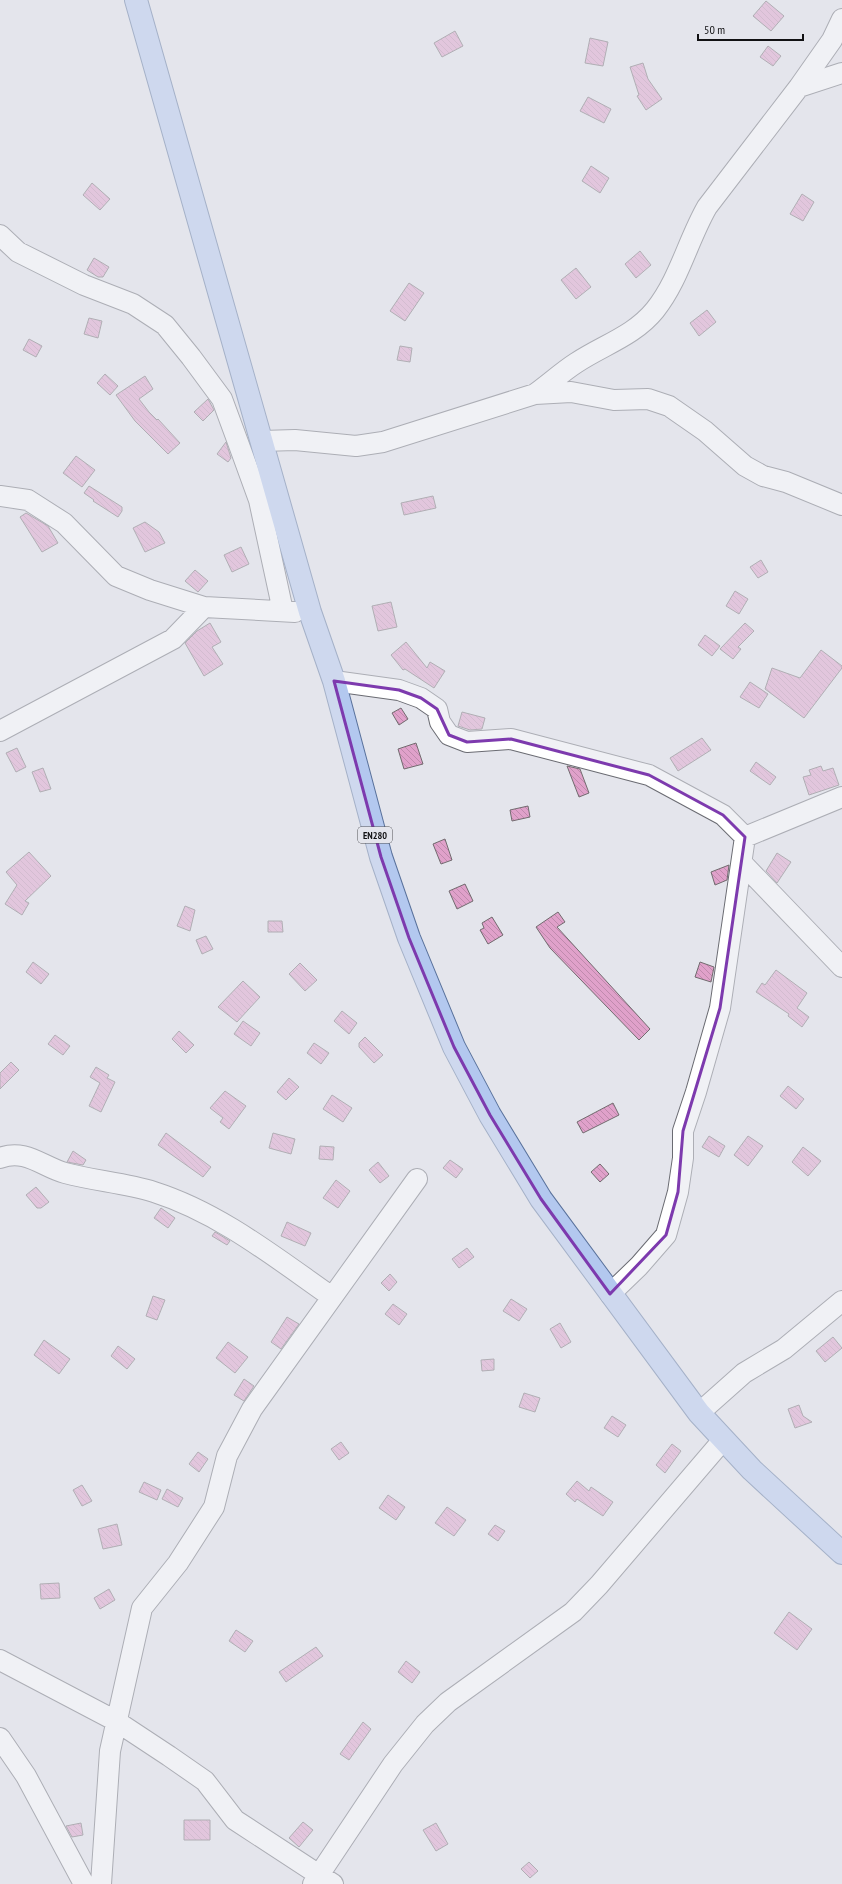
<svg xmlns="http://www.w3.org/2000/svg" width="842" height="1884" font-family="'PT Sans Narrow',sans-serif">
	<defs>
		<pattern id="building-back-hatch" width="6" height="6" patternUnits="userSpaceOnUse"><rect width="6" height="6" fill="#e0a1ca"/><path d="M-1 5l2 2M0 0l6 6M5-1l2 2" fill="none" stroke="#bf8aad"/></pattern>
	</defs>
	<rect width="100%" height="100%" fill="#e4e5ec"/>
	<path fill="url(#building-back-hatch)" stroke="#726b6f" d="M766 1 784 16 771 31 753 16Z
		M455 31 463 46 442 57 434 43Z
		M590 38 608 42 603 66 585 63Z
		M768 46 781 56 773 66 760 57Z
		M643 63 648 79 662 99 646 110 637 96 639 95 630 67Z
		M588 97 611 109 604 123 580 111Z
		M591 166 609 178 600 193 582 181Z
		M92 183 110 199 100 210 83 195Z
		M802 194 814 202 803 221 790 214Z
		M640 251 651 265 636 278 625 264Z
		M94 258 109 267 103 277H98L87 270Z
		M576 268 591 287 576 299 561 280Z
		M409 283 424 293 405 321 390 311Z
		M707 310 716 322 699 336 690 323Z
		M89 318 102 321 98 338 84 334Z
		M29 339 42 346 36 357 23 350Z
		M400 346 412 348 410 362 397 360Z
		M105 374 118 386 110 395 97 383Z
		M145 376 153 389 139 399 149 412 157 420 158 419 180 443 168 454 135 421 116 395Z
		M208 399 214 410 203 421 194 412Z
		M226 442 231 458 228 462 217 454Z
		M76 456 95 470 82 487 63 473Z
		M89 486 122 507V511L118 517 93 501 94 500 84 493Z
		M433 496 436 508 404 515 401 503Z
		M26 513 48 526 58 543 42 552 20 517Z
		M145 522 159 532 165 543 145 552 133 528Z
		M241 547 249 564 232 572 224 555Z
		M761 560 768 572 758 578 750 567Z
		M195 570 208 581 198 592 185 581Z
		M735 591 748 599 739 614 726 606Z
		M391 602 397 627 378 631 372 606Z
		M210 623 221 642 212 647 223 664 204 676 185 643 197 631Z
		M745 623 754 631 738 647 741 649 733 659 720 649Z
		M705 635 720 646 712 656 698 645Z
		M406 642 427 668 430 662 445 671 434 688 405 669 403 670 391 655Z
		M821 650 842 666V668L804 718 765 689 772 668 800 678Z
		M750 682 768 694 759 708 740 697Z
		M401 708 408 719 399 725 392 713Z
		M462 712 485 718 482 729 470 730 458 726Z
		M702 738 711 750 678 771 670 758Z
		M416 743 423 764 404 769 398 749Z
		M17 748 26 767 16 772 6 753Z
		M756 762 776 777 770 785 750 771Z
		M567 766 580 769 589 793 579 797Z
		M821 766 823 771 833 768 839 785 809 795 803 777 811 775 809 770Z
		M43 768 51 789 40 792 32 772Z
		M528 806 530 817 512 821 510 810Z
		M445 839 452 860 441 864 433 844Z
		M29 852 51 876 25 901 29 903 22 915 5 904 17 885 6 872Z
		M777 853 791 862 777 883 766 871Z
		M729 865 727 880 715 885 711 872Z
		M465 884 473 901 457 909 449 891Z
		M185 906 195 910 190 931 177 926Z
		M558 912 565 922 557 927 650 1029 639 1040 550 948 536 927Z
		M492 917 503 935 488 944 480 930 484 928 482 923Z
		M268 921H282L283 932H268Z
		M206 936 213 949 202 954 196 940Z
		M33 962 49 974 41 984 26 972Z
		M700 962 714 967 711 982 695 977Z
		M300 963 317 980 305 991 289 974Z
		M776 970 807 993 797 1008 809 1017 802 1027 788 1016 789 1014 756 992 762 983 765 985Z
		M243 981 260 997 237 1022 218 1007Z
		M342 1011 357 1023 349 1034 334 1021Z
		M243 1021 260 1033 251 1046 234 1034Z
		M179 1031 194 1045 186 1053 172 1039Z
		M55 1035 70 1046 63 1055 48 1044Z
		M365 1037 383 1055 374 1063 359 1047V1043Z
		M314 1043 329 1053 321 1064 307 1053Z
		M11 1062 19 1070 0 1089V1073Z
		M96 1067 109 1075 107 1078 115 1082 101 1112 89 1106 100 1083 90 1077Z
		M289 1078 299 1087 286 1100 277 1092Z
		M788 1086 804 1099 796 1109 780 1096Z
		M225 1091 246 1106 229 1129 220 1122 223 1118 210 1108Z
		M332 1095 352 1108 343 1122 323 1109Z
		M613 1103 619 1115 583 1133 577 1122Z
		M166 1133 211 1167 203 1177 158 1145Z
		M273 1133 295 1139 291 1154 269 1148Z
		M709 1136 725 1146 719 1157 702 1147Z
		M748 1136 763 1146 748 1166 734 1155Z
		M320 1146 334 1147 333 1160 319 1159Z
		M803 1147 821 1161 808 1176 792 1162Z
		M73 1151 86 1160 83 1165 67 1162Z
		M450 1160 463 1169 456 1178 443 1168Z
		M378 1162 389 1176 380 1183 369 1170Z
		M600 1164 609 1174 600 1182 591 1172Z
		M336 1180 350 1191 338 1208 323 1198Z
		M36 1187 49 1202 41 1208H37L26 1195Z
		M161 1208 175 1218 168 1228 154 1218Z
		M287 1222 311 1233 305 1246 281 1236Z
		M215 1232 230 1241 227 1245 212 1236Z
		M467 1248 474 1257 459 1268 452 1259Z
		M390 1274 397 1282 389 1291 381 1283Z
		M153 1296 165 1300 157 1320 146 1316Z
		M511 1299 527 1309 519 1321 503 1311Z
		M393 1304 407 1314 399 1325 385 1314Z
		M287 1317 299 1324 281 1349 271 1342Z
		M560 1323 571 1342 561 1348 550 1329Z
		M833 1337 842 1348 825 1362 816 1351Z
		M44 1340 70 1359 59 1374 34 1355Z
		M228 1342 248 1357 235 1373 216 1358Z
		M118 1346 135 1359 127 1369 111 1356Z
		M494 1359V1370L482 1371 481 1360Z
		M244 1379 254 1386 244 1401 234 1395Z
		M524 1393 540 1398 535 1412 519 1407Z
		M799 1405 803 1416 812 1422 795 1428 788 1409Z
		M612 1416 626 1425 618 1437 604 1428Z
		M341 1442 349 1453 339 1460 331 1449Z
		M672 1444 681 1451 665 1473 656 1465Z
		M198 1452 208 1459 199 1472 189 1464Z
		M577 1481 589 1491 591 1487 613 1502 603 1516 577 1499 575 1502 566 1494Z
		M144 1482 161 1490 157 1500 139 1492Z
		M82 1485 92 1501 82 1506 73 1490Z
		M167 1489 183 1498 178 1507 162 1499Z
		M388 1495 405 1507 396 1520 379 1508Z
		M447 1507 466 1520 454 1536 435 1523Z
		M117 1524 122 1545 103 1549 98 1529Z
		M495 1525 505 1531 498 1541 488 1534Z
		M59 1583 60 1598 41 1599 40 1584Z
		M109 1589 115 1600 100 1609 94 1598Z
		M789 1612 812 1629 797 1650 774 1633Z
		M236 1630 253 1641 245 1652 229 1641Z
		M316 1647 323 1656 286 1682 279 1672Z
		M406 1661 420 1672 412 1683 398 1672Z
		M363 1722 371 1729 349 1760 340 1754Z
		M184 1820H210V1840H184Z
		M303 1822 313 1830 299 1847 289 1838Z
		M81 1823 83 1835 72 1837 66 1826Z
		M436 1823 448 1844 436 1851 423 1830Z
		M529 1862 538 1871 530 1878 521 1869Z"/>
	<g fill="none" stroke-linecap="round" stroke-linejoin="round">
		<defs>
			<path id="minor" d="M799 87 842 73
				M0 235 18 252 84 285 133 304 165 325 191 357 222 399 239 445 259 500 283 611
				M535 394C549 384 562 372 576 363 603 345 634 336 655 310 679 280 688 240 707 207L799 87 832 40 842 19
				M262 441 295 440 356 446 383 442 535 394 571 392 614 400 648 399 669 406 705 431 745 466 763 476 786 482 842 505
				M0 496 28 500 64 523 116 576 150 590 204 607 295 612
				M334 681 399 690 421 698 437 709 440 722 449 735 467 742 511 739 649 775 723 815 745 837
				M0 731 173 639 204 607
				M742 863 842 967
				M0 1158C25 1148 43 1167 65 1173 95 1181 125 1183 154 1192 220 1213 276 1258 332 1297
				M610 1294 639 1266 666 1235 678 1192 683 1158V1131L696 1092 720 1008 745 837 842 797
				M699 1413 744 1373 784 1349 842 1301
				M0 1660 116 1721 169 1756 205 1781 235 1820 333 1884
				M0 1738 26 1776 84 1884
				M101 1884 110 1751 142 1608 178 1563 214 1507 227 1456 252 1409 417 1179
				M313 1884 393 1764 425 1724 448 1702 573 1612 599 1585 723 1440"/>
			<path id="major" d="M136 0 310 612 334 681 381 857 409 938 454 1047 490 1115 541 1199 699 1413 752 1470 842 1553"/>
		</defs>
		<use href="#minor" stroke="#6a6b72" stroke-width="22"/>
		<use href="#major" stroke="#59719b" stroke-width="24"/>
		<use href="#minor" stroke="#fff" stroke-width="20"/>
		<use href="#major" stroke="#b3c8ef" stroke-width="22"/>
	</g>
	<path d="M0 0H842V1884H0ZM334 681 399 690 421 698 437 709 449 735 467 742 511 739 649 775 723 815 745 837 720 1008 683 1131 678 1192 666 1235 610 1294 541 1199 490 1115 454 1047 409 938 381 857Z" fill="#e4e5ec" fill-opacity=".55" fill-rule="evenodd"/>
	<path fill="none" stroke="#7d3aae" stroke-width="3" stroke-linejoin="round" d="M334 681 399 690 421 698 437 709 449 735 467 742 511 739 649 775 723 815 745 837 720 1008 683 1131 678 1192 666 1235 610 1294 541 1199 490 1115 454 1047 409 938 381 857Z"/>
	<g text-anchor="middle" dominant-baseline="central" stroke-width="3.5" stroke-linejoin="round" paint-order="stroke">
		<rect fill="#e4e5ec" stroke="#505154" stroke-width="1" x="358" y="827" width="34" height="16" rx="3"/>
		<g font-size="10" font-weight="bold" fill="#111113">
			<text x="375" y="835">EN280</text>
		</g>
	</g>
	<path d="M698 34v6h105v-6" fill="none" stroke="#111113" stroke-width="2"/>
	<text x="704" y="34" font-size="12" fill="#111113" stroke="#e4e5ec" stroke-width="3" paint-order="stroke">50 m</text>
</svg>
